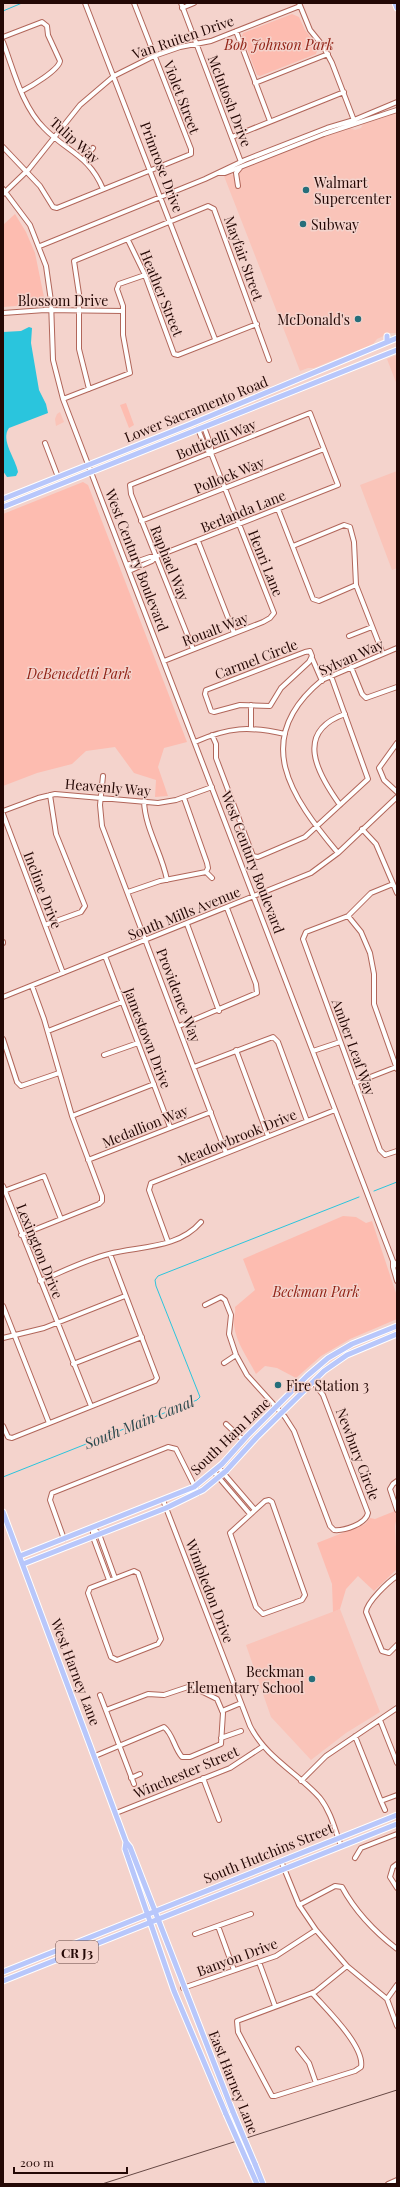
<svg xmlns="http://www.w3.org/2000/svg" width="400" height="2187" font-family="'Playfair Display',serif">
	<rect width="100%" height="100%" fill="#f4d3cc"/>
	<path fill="#fac4b9" d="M397 113V333H390L377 339 373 344 314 368H308L300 371 224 176 230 174 233 175 239 170 319 139 350 128 355 130 361 128 363 124Z
		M397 355V385L387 359Z
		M60 412 64 422 56 426 55 419 57 414Z
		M397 471V568L392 570 360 485Z
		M340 1609 380 1712 346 1733 311 1760 271 1717 246 1645Z"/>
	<path fill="#fdbcb0" d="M292 14 299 17 305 30 318 47 316 54 260 76 257 75 242 36 243 33Z
		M15 214 26 232 35 253 45 302 42 304 3 307V225Z
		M126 403 134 425 129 428 120 405Z
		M83 482 88 485 187 742 164 748 158 767 168 796 155 797 156 780 134 773 115 747 86 751 72 764 37 773 3 786V514Z
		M343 1216 356 1217 366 1223 372 1221 397 1296V1319L350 1339 321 1356 296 1378 277 1368 265 1366 256 1374C248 1358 236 1343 234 1325 233 1319 236 1313 235 1307L255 1290 243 1259Z
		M395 1511 397 1516 395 1526 397 1569 374 1591 358 1576 346 1589 340 1609 333 1612 332 1584 317 1543 365 1524 370 1518 375 1519Z"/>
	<path fill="#2ac5dd" d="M29 327 32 328 31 343 39 390 46 404 48 413 9 428C0 440 16 459 18 472L16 476 7 477 3 471V332L21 331Z"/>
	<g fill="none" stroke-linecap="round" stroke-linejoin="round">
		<path stroke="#2ac5dd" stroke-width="1" d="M3 11 22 3
			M374 1191 397 1182
			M3 1477 197 1400 200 1397 156 1286 155 1280 158 1276 359 1197"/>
		<defs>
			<path id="minor" d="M85 3 215 339
				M181 3 241 162
				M299 3 310 30 323 46 332 63 355 123
				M182 8 194 3
				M236 31 270 121
				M3 37 42 22 47 26 48 35 60 61C59 70 30 87 22 91
				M3 42C14 71 22 106 44 128 67 152 89 155 103 189
				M255 83 328 54
				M232 137 344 92
				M3 147 40 186 53 207 57 208 191 154V149L134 3
				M84 159 93 148
				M219 173H225L324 134 397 110
				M238 186 236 173 240 168
				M3 189 30 225 46 266 51 301 53 360 63 399 393 1261 397 1266
				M3 194 29 169 80 105 114 76 154 56 180 47 211 41 300 6
				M128 240 145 275 174 354 178 355 257 324
				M40 246 205 179 245 160 327 128 354 120 397 102
				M3 313 45 310 123 311
				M89 389 79 349V294L74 261 208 206 214 209 269 360
				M63 399 130 373 123 335V306L117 289 119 284 145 275
				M198 429 206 449 211 453
				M45 443 58 477
				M278 509 313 599 319 601 356 585
				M141 521 324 449
				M198 541 234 633
				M293 546 344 525 350 527 354 542 356 585 383 654
				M127 565 150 557H155L338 485 310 413 130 485 131 494 193 649
				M129 571 152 561 155 557
				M349 636 372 627
				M310 651 312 656 309 662 281 688 270 706 240 705 214 712 211 711 205 694 206 690 305 652Z
				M312 658 322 681
				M164 661 263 622 270 618 274 613 211 453V446L204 427
				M351 667 362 694 366 698 397 687
				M251 705V728
				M212 735 216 744V758L253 856 258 857 305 837 368 779 331 676
				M195 742C229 727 249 726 285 734
				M397 743 379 768 384 780 397 792
				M103 776 100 805 102 826 226 1153
				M184 798 207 863 208 868 206 872
				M144 801C145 829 162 853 167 880
				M340 805C317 773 294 732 345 714
				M3 811 38 798 55 794 158 803 176 800 212 787
				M3 814 63 973
				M362 829 376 844 397 893
				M338 853C291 797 250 739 322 680L397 648
				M206 872 212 878
				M393 884 371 893 348 916 306 932 303 939 380 1150 385 1155 397 1151
				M128 892 160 881 206 872
				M348 916 361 932 370 953 374 974V1004L397 1069
				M187 924 219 1011
				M45 925 81 912 85 906 56 834 50 795
				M3 942V943
				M105 956 170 1127
				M3 997 311 873 338 853 397 797
				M179 1026 257 993 256 984 227 908
				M48 1031 122 1002
				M3 1039 17 1082 21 1086 59 1073
				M236 1050 268 1136
				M313 1051 340 1042
				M104 1055 138 1043
				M194 1067 273 1037 278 1042 307 1121
				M355 1083 396 1067
				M72 1116 154 1084
				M88 1160 211 1112
				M3 1186 91 1406
				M4 1191 44 1176 61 1219
				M21 1235 99 1204 102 1201V1196L72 1116 44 1019 32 986
				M168 1242 149 1190 151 1183 335 1110
				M393 1261V1267L397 1281
				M40 1281C62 1272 85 1260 109 1254 139 1246 178 1249 201 1222
				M205 1305 221 1297 225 1300 231 1315 229 1334 236 1355 247 1375 285 1417 294 1431 330 1526 334 1530C344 1531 366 1524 368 1513L323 1395 313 1382
				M3 1306 49 1423
				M3 1338 44 1328 125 1296
				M224 1363 236 1355
				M73 1364 142 1337
				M226 1424 243 1440
				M3 1426 8 1437 12 1438 155 1381 157 1378 110 1254
				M219 1468 255 1510
				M214 1472 250 1514
				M397 1481 393 1484 390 1489 397 1510
				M163 1500 250 1726C267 1759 297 1772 320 1798 331 1812 335 1830 341 1846
				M269 1500 272 1502 305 1595 302 1600 263 1614 256 1607 230 1533 265 1501Z
				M93 1528V1537L109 1580
				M93 1528 99 1534 115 1578
				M64 1539 50 1500 52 1493 168 1447 176 1449 198 1493
				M134 1571 138 1573 161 1639 158 1644 117 1660 111 1657 88 1593 90 1588Z
				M397 1576C388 1582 367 1602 366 1612L382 1651 389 1653 397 1645
				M100 1695 134 1784
				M222 1711 241 1703
				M380 1720 397 1763
				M355 1736 381 1801 397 1795
				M221 1738 241 1731
				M95 1756 164 1727C173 1734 174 1748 182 1757H190L221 1744 223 1713 217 1699 191 1686 164 1695 148 1694 106 1710
				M131 1778 140 1774
				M203 1778 219 1820
				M301 1781 326 1756 397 1708
				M381 1801 385 1810
				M116 1813 230 1768 262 1747
				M355 1858 361 1848 397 1834
				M281 1861 299 1905 316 1930 347 1966 387 1999 397 2026
				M397 1864 393 1867 390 1877 397 1888
				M299 1905 335 1886 342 1887C355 1911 375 1932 397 1949
				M218 1926 234 1970
				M195 1934 251 1914
				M259 1962 275 2006
				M183 1988 276 1956 316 1930
				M312 1993C325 2008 365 2046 361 2067L355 2071 275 2096H272L238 2032 237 2021 315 1992 347 1966
				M387 1999 397 1985
				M298 2049 309 2063 316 2083
				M388 2184 397 2180"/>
			<path id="major" d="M395 3 397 8
				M387 336V342
				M3 499 191 424 397 338
				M3 507 397 350
				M3 1512 126 1842 130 1847 233 2112
				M20 1556 194 1487 222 1464 247 1436 307 1376 328 1358 352 1344 397 1326
				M23 1564 166 1508 203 1490 226 1471 257 1437 324 1371 347 1355 397 1334
				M126 1842 125 1849 174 1991 226 2114
				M3 1972 397 1815
				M3 1981 397 1824
				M255 2164 263 2184
				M249 2166 257 2184"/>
		</defs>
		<use href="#minor" stroke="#b1665a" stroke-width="6"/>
		<use href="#major" stroke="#fff" stroke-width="7"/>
		<use href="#minor" stroke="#fff" stroke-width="4"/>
		<use href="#major" stroke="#b8c7fb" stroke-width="5"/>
		<path stroke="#674945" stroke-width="1" d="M102 2184 397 2090"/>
		<defs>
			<path id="major-bridge" d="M233 2112 255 2164
				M226 2114 249 2166"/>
		</defs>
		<use href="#major-bridge" stroke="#fff" stroke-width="7" stroke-linecap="butt"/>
		<use href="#major-bridge" stroke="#b8c7fb" stroke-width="5"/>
	</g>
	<g fill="#266e7a" stroke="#f4d3cc" stroke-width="1.5">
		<circle cx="306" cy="190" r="4"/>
		<circle cx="303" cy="224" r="4"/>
		<circle cx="358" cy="319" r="4"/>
		<circle cx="278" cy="1385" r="4"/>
		<circle cx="312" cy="1679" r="4"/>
	</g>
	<g text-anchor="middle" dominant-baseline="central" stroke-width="3" stroke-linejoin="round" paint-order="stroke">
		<rect fill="#f4d3cc" stroke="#624541" stroke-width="1" x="56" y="1941" width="42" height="22" rx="3"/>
		<g font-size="13" font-weight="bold" fill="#240805">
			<text x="77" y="1952">CR J3</text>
		</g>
		<g font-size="14" fill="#240805" stroke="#f4d3cc">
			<text transform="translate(183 37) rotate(-19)">Van Ruiten Drive</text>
			<text transform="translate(182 97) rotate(69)">Violet Street</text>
			<text transform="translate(230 101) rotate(69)">McIntosh Drive</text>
			<text transform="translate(75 140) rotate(42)">Tulip Way</text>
			<text transform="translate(162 167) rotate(69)">Primrose Drive</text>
			<text transform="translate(244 258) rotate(70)">Mayfair Street</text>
			<text transform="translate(162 293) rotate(68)">Heather Street</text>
			<text x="63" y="300">Blossom Drive</text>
			<text transform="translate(196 409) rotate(-22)">Lower Sacramento Road</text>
			<text transform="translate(216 439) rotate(-22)">Botticelli Way</text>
			<text transform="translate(229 475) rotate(-22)">Pollock Way</text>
			<text transform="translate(243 511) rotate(-22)">Berlanda Lane</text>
			<text transform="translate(137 560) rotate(69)">West Century Boulevard</text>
			<text transform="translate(170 563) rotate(68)">Raphael Way</text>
			<text transform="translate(266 563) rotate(68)">Henri Lane</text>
			<text transform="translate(215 629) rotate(-21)">Roualt Way</text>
			<text transform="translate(351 657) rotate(-24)">Sylvan Way</text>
			<text transform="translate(256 659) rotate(-21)">Carmel Circle</text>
			<text transform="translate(108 787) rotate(5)">Heavenly Way</text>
			<text transform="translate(253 862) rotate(69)">West Century Boulevard</text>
			<text transform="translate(43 890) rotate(69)">Incline Drive</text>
			<text transform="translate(184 913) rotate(-22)">South Mills Avenue</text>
			<text transform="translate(179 995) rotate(69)">Providence Way</text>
			<text transform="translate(148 1038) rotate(69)">Jamestown Drive</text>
			<text transform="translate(354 1047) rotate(70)">Amber Leaf Way</text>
			<text transform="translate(145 1126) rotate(-22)">Medallion Way</text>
			<text transform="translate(237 1137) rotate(-22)">Meadowbrook Drive</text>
			<text transform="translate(40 1251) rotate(68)">Lexington Drive</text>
			<text transform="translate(230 1436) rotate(-44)">South Ham Lane</text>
			<text transform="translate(358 1454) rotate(69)">Newbury Circle</text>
			<text transform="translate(210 1591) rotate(69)">Wimbledon Drive</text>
			<text transform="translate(76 1672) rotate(69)">West Harney Lane</text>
			<text transform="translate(186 1772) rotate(-23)">Winchester Street</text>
			<text transform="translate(268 1853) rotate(-22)">South Hutchins Street</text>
			<text transform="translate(237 1957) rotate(-20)">Banyon Drive</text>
			<text transform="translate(234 2082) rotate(68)">East Harney Lane</text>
		</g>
		<g font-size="14" font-style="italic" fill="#912316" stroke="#f4d3cc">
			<text x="279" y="44">Bob Johnson Park</text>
			<text x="79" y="673">DeBenedetti Park</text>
			<text x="316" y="1291">Beckman Park</text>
		</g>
		<g font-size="14" fill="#240805" stroke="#f4d3cc" text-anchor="start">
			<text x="314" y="182">Walmart<tspan x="314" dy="16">Supercenter</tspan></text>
			<text x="311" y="224">Subway</text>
			<text x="350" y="319" text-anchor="end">McDonald's</text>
			<text x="286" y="1385">Fire Station 3</text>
			<text x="304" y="1671" text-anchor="end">Beckman<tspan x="304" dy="16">Elementary School</tspan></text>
		</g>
		<g font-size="15" font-style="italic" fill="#2b494e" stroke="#f4d3cc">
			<text transform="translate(139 1422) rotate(-22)">South Main Canal</text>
		</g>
	</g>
	<rect width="400" height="2187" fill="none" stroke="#240805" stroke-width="8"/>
	<path d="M14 2167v6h113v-6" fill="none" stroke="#240805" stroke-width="2"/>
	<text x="20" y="2167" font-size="12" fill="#240805" stroke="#f4d3cc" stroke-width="3" paint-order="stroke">200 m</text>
</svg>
